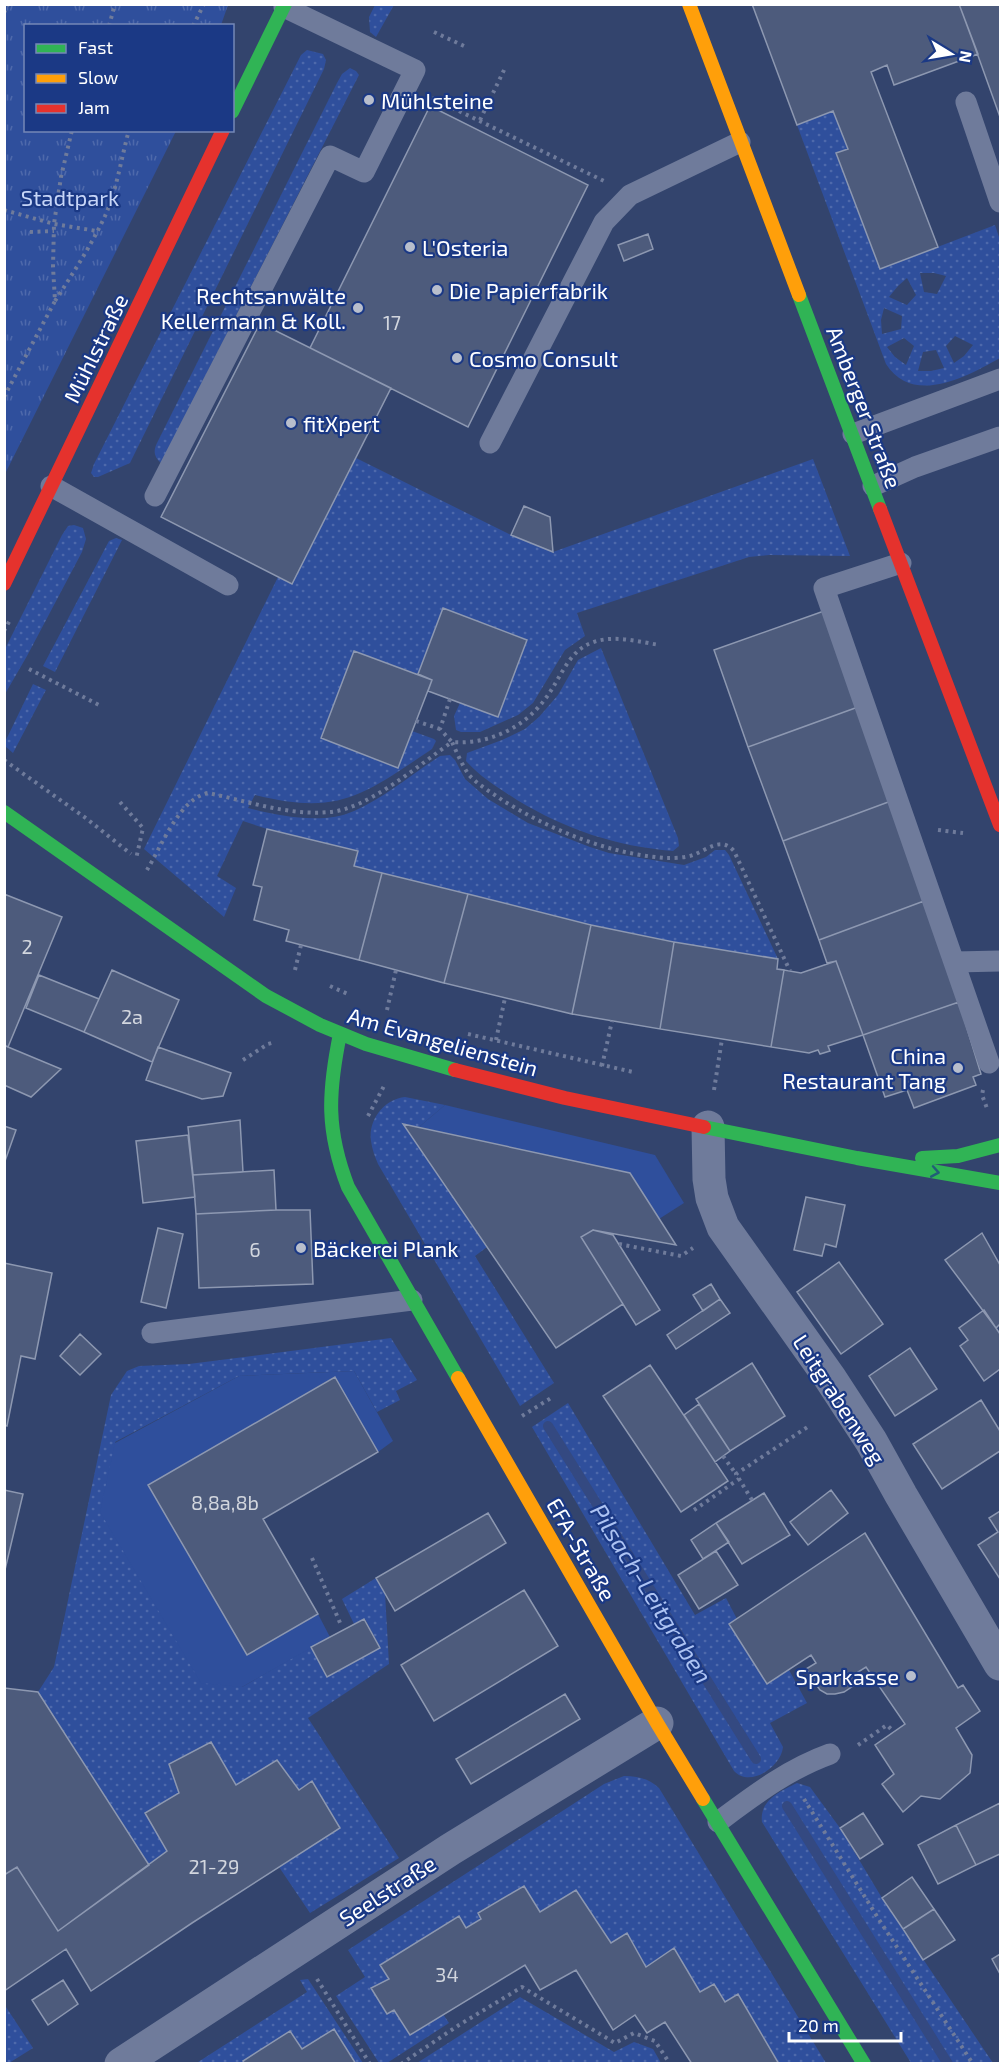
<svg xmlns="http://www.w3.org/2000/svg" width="1005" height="2068" font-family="'Exo 2',sans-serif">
	<defs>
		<pattern id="grass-dots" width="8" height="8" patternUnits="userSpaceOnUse" patternTransform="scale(1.5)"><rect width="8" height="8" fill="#2f4f9c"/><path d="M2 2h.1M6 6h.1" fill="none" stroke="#4e69ab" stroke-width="1.8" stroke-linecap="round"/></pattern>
		<pattern id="park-tufts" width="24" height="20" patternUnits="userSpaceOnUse" patternTransform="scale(1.5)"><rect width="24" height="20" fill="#2f4f9c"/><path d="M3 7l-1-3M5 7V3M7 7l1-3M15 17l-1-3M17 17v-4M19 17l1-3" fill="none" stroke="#4e69ab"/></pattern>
	</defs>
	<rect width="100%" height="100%" fill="#33446d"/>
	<path fill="url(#grass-dots)" fill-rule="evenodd" d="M375 5H394L376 37 370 32 369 17Z
		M307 50 323 54 326 60 324 69 130 463 98 477H94L91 473 94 464 301 55Z
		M350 68 356 71 359 75 161 463C154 457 153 451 157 443L337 83 342 74Z
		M833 111 848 149 836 153 880 269 995 225 1000 240V358C966 377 913 406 886 364L797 125ZM920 273H934L946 276 937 294 924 292ZM907 278 916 295 907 305 889 297 898 286ZM884 308 902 316 901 329 882 334 881 320ZM955 336 973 345 964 356 954 363 946 346ZM904 338 914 346 906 365 895 357 887 347ZM936 350 944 368 931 371H918L923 352Z
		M356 458 511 535 553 552 813 459 850 556 769 555 749 557 577 613 585 636 565 650 533 703 518 715 480 732H461L456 730 454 716 460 703 527 640 443 608 418 674 354 651 321 738 397 768 412 731 434 739 436 741 432 749C363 795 340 816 255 795L248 808C279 816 323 825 354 811 384 798 412 774 440 756L450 755 455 760 465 779 488 799 528 823 590 847 609 853 684 865 706 857 715 850H725L729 855 778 959 674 942 591 925 354 866 267 829 243 821 217 876 236 888 224 917 144 849 278 577 292 584Z
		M74 525 83 528 86 539 82 552 27 656 5 694V649L62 535 68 526Z
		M116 538 122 540 55 672 43 666 109 541Z
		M601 648 678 838 679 846 673 851C615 846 567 830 517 800 499 788 481 778 466 761L467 753 502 740 525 729 539 717 558 695 578 660Z
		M33 684 46 690 13 753 5 746V742Z
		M405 1097 445 1105 419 1127 404 1125 487 1247 475 1256 554 1383 520 1406 378 1164C375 1157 372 1149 371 1141 368 1120 384 1099 405 1097Z
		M391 1338 417 1380 396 1391 400 1400 377 1412 354 1371 239 1376 115 1442 242 1687 311 1647 327 1676 380 1647 365 1619 354 1624 342 1599 376 1578 385 1593 389 1664 308 1718 399 1858 310 1913 279 1867 340 1828 313 1782 299 1790 236 1785 211 1742 169 1764 179 1793 145 1813 167 1851 149 1865 38 1692 54 1667 111 1395 127 1371 139 1366 189 1364Z
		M568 1403 695 1615 726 1598 737 1619 729 1624 767 1684 789 1670 807 1703 770 1723 783 1747C781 1767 750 1788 734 1771L532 1427Z
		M624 1776C639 1776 649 1779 659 1788L826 2063H779L738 1994 725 2002 714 1984 700 1992 674 1948 646 1967 627 1933 611 1943 576 1890 540 1912 524 1886 478 1912 481 1919 466 1928 458 1916 381 1965 389 1979 372 1989 387 2014 394 2010 443 2014 449 2023 387 2063H379L336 1996 365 1977 348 1950 604 1784Z
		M797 1783 810 1787 840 1828 882 1898 993 2063H911L762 1822C759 1800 781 1791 797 1783Z
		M308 1979 363 2063H356L334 2029 302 2049 245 2063 195 2064 307 1992 300 1980Z
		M520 1997 614 2052 634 2042 653 2049 661 2063H417Z
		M4 2004 33 2048 9 2063H5Z"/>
	<path fill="url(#park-tufts)" d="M5 4 228 5 221 25 26 26V130L176 131 5 474Z"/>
	<path fill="#2f4f9c" d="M445 1105 655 1155 684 1203 659 1219 630 1173 419 1127Z
		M354 1371 393 1441 378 1452 334 1377 149 1485 247 1655 318 1614 330 1637 242 1687 201 1683 100 1512 115 1443 239 1376Z"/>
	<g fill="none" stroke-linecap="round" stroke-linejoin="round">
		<path stroke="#344981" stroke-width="10" d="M548 1426 756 1759
			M787 1806 948 2064"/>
	</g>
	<path fill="#4d5b7c" stroke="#8d98b1" stroke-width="1.5" d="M752 4H959L978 54 894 85 887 65 871 72 938 247 880 269 836 153 848 149 833 111 797 125Z
		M959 4H1000V117L972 39Z
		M430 106 588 185 468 427 310 348Z
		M648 234 653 249 624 261 618 245Z
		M260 323 391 388 292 584 161 517Z
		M524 506 550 517 553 552 511 535Z
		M443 608 527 640 498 717 428 691 432 680 418 674Z
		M824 611 858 707 748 747 714 650Z
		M354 651 432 680 398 768 321 738Z
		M858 707 891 801 783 841 748 747Z
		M891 801 924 901 819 940 783 841Z
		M267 829 358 851 354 866 382 873 359 960 286 941 289 930 254 920 262 887 253 885Z
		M382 873 468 894 444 983 359 960Z
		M4 894 62 917 8 1047 4 1045Z
		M468 894 591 925 572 1014 444 983Z
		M924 901 959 1002 863 1035 836 961 827 963 819 940Z
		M591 925 674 942 660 1029 572 1014Z
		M674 942 778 959 777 969 784 970 771 1047 660 1029Z
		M836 961 863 1035 828 1046 830 1051 820 1054 818 1050 809 1053 771 1047 784 970 801 973Z
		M112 970 179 1000 152 1062 84 1032Z
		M39 975 99 999 84 1032 26 1008Z
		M959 1002 981 1074 973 1077 976 1085 914 1108 907 1090 885 1097 863 1035Z
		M4 1045 8 1047 61 1069 31 1097 4 1085Z
		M158 1047 231 1073 223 1096 202 1099 146 1080Z
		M240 1120 243 1172 193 1175 188 1127Z
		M403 1124 630 1173 676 1245 593 1230 581 1237 623 1304 556 1348Z
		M4 1126 16 1130 4 1164Z
		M188 1135 195 1197 143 1203 136 1141Z
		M274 1170 276 1210 196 1214 193 1175Z
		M806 1197 845 1205 836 1247 825 1244 822 1256 794 1250Z
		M276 1210H310L313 1284 199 1288 196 1214Z
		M158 1228 183 1234 166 1308 141 1302Z
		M593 1230 613 1235 660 1310 636 1325 581 1237Z
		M982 1233 1000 1265V1324L996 1328 945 1260Z
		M839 1262 883 1324 841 1354 797 1292Z
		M4 1263 52 1273 35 1359 21 1356 7 1426 4 1425Z
		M711 1284 720 1299 703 1311 693 1295Z
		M720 1299 730 1313 676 1349 667 1335Z
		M984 1310 1000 1334V1369L984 1381 960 1346 968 1340 959 1328Z
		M80 1334 101 1354 80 1375 60 1356Z
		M910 1348 937 1389 895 1416 869 1376Z
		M752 1363 785 1416 730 1451 696 1399Z
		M650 1365 728 1481 681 1512 603 1396Z
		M335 1377 378 1452 263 1519 318 1614 247 1655 148 1485Z
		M981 1400 1000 1431V1451L942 1489 913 1444Z
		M699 1404 730 1451 715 1462 684 1415Z
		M4 1490 23 1494 4 1574Z
		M831 1490 848 1513 808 1545 790 1522Z
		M764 1493 790 1535 742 1564 716 1523Z
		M1000 1511V1579L978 1545 998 1532 989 1518Z
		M488 1513 506 1543 395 1611 376 1578Z
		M716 1523 729 1542 703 1559 691 1540Z
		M865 1533 958 1688 963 1685 980 1711 956 1728 972 1755 970 1773 940 1799 921 1796 903 1812 882 1784 894 1774 875 1745 905 1724 866 1667 858 1672 862 1680 844 1692 835 1694H827L820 1690 815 1683 806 1669 816 1663 811 1655 767 1684 729 1624Z
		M716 1551 738 1585 699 1609 678 1575Z
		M524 1590 558 1646 434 1721 401 1665Z
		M364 1619 380 1648 327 1677 311 1647Z
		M4 1688 38 1692 149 1865 58 1931 17 1867 4 1875Z
		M565 1694 580 1719 471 1784 456 1759Z
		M211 1742 236 1785 277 1760 299 1790 312 1781 340 1828 192 1923 91 1991 66 1949 4 1991V1875L17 1867 58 1931 167 1851 145 1813 179 1793 169 1764Z
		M1000 1803V1854L976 1865 956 1825Z
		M863 1813 883 1844 860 1859 840 1828Z
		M956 1825 976 1865 938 1884 918 1845Z
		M912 1877 934 1909 903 1929 882 1898Z
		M524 1886 540 1912 576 1890 611 1943 627 1933 646 1967 674 1948 700 1992 714 1984 725 2002 738 1994 779 2064H692L665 2022 647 2033 635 2015 613 2030 576 1970 540 1990 525 1965 410 2035 394 2010 387 2014 371 1988 389 1979 380 1965 459 1916 466 1928 481 1919 478 1913Z
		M934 1909 955 1940 923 1960 903 1929Z
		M1000 1954V1974L992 1959Z
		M63 1980 78 2004 48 2025 32 2000Z
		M334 2029 356 2064H245L243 2061 290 2031 302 2049Z"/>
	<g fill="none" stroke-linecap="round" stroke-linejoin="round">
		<path stroke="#6f7b9b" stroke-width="4" stroke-dasharray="3 4.5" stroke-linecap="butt" d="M4 13 8 4
			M109 26 115 4
			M193 26 204 4
			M434 32 464 46
			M432 98 604 181
			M480 120 506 66
			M4 210 54 224 97 231
			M30 232 54 231
			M55 301C73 273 91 246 105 216 117 189 121 159 129 130
			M4 397 55 301 53 267 54 224 61 177 72 130
			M4 631 11 618
			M29 669 99 705
			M450 699 440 729 452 742C492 745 529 725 550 692 562 674 570 651 591 643 613 634 639 642 660 645
			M416 721 440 729
			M4 760 87 819 131 854
			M120 802 143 828 136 859
			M938 830 963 833
			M147 870C161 847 180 798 208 793 247 801 289 816 330 812 368 809 420 764 452 742 457 753 462 765 469 775 478 785 491 792 502 800 551 830 608 854 666 858 674 858 685 858 693 855 707 850 721 836 734 851L790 971
			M295 970 301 945
			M330 986 350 995
			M387 1010 396 970
			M468 1034 633 1072
			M496 1040 505 998
			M243 1060 268 1044 275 1042
			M602 1066 612 1021
			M714 1090 722 1039
			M983 1090 982 1095 988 1111
			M368 1116 384 1086
			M619 1244 681 1256 693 1248
			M522 1416 551 1398
			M723 1456 736 1474
			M752 1500 736 1474 809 1426
			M694 1510 739 1479
			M312 1558 341 1625
			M858 1745 887 1725 894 1732
			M804 1799 878 1918 973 2064
			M317 1979 370 2064
			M401 2064 459 2025 522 1987 615 2043 634 2033 655 2041 670 2064"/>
		<path stroke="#6f7b9b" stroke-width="21" d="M966 102 1000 202
			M853 434 1000 379
			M490 443 604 222 630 195 740 142
			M51 486 228 585
			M873 486 915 467 1000 437
			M155 496 330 156 364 172 415 70 284 7
			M901 563 824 588 989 1063
			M955 962 1000 961
			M152 1333 412 1300
			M718 1822C753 1796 788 1769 830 1754"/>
		<path stroke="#6f7b9b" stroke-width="33" d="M708 1127 709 1179 712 1198 723 1227 830 1378 871 1441 901 1495 1000 1664
			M121 2064 451 1849 657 1723"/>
		<path stroke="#30b455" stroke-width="14" d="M232 112 285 4
			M799 295 880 509
			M4 812 266 996 320 1025 366 1044 455 1070
			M340 1034C328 1093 326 1130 348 1187L458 1378
			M704 1127 857 1158 1000 1183
			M922 1158 958 1156 1000 1145
			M703 1799 864 2064"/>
		<path stroke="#ff9f0a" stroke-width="14" d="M689 4 799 295
			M458 1378 657 1723 703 1799"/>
		<path stroke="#e5322d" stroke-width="14" d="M880 509 1000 825
			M4 584 223 130
			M455 1070 565 1098 704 1127"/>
	</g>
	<defs><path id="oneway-chevron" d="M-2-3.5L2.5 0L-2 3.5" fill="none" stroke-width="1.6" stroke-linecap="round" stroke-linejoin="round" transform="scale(1.5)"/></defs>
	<use stroke="#215e77" href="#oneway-chevron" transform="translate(935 1172) rotate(10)"/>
	<g fill="#b8becc" stroke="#1b3985" stroke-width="2">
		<circle cx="369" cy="100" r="6"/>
		<circle cx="410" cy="247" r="6"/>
		<circle cx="437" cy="290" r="6"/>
		<circle cx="358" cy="308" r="6"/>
		<circle cx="457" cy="358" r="6"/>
		<circle cx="291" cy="423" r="6"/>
		<circle cx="958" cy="1068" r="6"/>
		<circle cx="301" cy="1248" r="6"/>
		<circle cx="911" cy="1676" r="6"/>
	</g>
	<g text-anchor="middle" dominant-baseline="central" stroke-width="4.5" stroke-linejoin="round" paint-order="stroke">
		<g font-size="20" fill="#d2d6de">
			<text x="392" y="322">17</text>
			<text x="27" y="946">2</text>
			<text x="132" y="1016">2a</text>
			<text x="255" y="1249">6</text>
			<text x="225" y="1502">8,8a,8b</text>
			<text x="214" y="1866">21-29</text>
			<text x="447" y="1974">34</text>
		</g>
		<g font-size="22" fill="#fff" stroke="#1b3985" text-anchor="start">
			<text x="381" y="100">Mühlsteine</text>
			<text x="422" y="247">L'Osteria</text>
			<text x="449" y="290">Die Papierfabrik</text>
			<text x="346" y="295" text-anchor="end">Rechtsanwälte<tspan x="346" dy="25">Kellermann &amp; Koll.</tspan></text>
			<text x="469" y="358">Cosmo Consult</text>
			<text x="303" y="423">fitXpert</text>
			<text x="946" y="1055" text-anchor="end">China<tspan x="946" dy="25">Restaurant Tang</tspan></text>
			<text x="313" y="1248">Bäckerei Plank</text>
			<text x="899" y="1676" text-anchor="end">Sparkasse</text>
		</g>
		<g font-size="22" fill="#c7d6f8" stroke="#1b3985">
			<text x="70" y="197">Stadtpark</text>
		</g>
		<g font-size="22" fill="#fff" stroke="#1b3985">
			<text transform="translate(95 348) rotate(-64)">Mühlstraße</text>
			<text transform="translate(865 407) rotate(69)">Amberger Straße</text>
			<text transform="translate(443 1041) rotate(16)">Am Evangelienstein</text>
			<text transform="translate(840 1399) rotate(57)">Leitgrabenweg</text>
			<text transform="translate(582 1549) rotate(60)">EFA-Straße</text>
			<text transform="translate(387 1890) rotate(-33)">Seelstraße</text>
		</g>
		<g font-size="24" font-style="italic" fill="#adc3f3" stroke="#1b3985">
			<text transform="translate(652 1593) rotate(58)">Pilsach-Leitgraben</text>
		</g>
	</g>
	<rect width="1005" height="2068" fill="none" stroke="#ffffff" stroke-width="12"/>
	<rect x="24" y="24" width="210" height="108" fill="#1b3985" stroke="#7688b6" stroke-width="1.5"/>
	<rect x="36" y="44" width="30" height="9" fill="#30b455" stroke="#7688b6" stroke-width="1.5"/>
	<text x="78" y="54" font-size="18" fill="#ffffff">Fast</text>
	<rect x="36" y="74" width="30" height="9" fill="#ff9f0a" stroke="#7688b6" stroke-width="1.5"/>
	<text x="78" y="84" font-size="18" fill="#ffffff">Slow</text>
	<rect x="36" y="104" width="30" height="9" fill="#e5322d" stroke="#7688b6" stroke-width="1.5"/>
	<text x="78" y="114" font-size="18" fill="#ffffff">Jam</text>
	<g transform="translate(951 54) rotate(101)" stroke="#1b3985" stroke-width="4.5" paint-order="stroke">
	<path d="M0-4.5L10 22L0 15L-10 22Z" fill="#ffffff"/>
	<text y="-9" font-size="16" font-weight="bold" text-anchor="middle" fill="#ffffff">N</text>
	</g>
	<path d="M789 2032v9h112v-9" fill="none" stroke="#ffffff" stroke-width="3"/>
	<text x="798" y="2032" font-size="18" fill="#ffffff" stroke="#1b3985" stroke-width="4.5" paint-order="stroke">20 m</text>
</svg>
